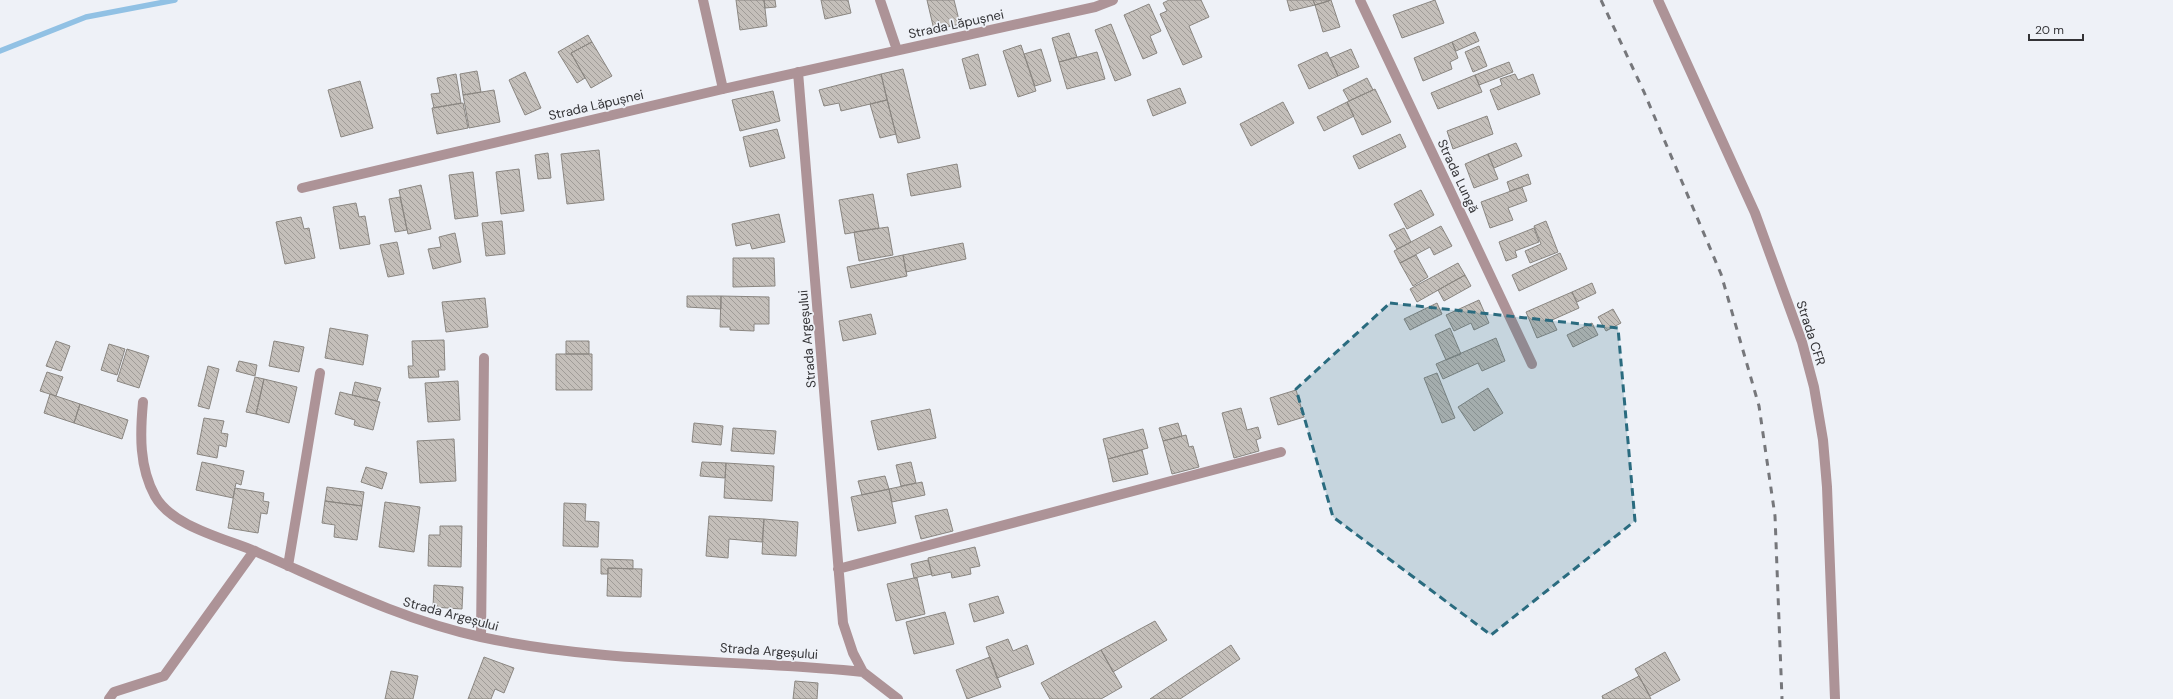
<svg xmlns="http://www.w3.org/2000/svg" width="2173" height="699" font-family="'DM Sans',sans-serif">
	<defs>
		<pattern id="building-back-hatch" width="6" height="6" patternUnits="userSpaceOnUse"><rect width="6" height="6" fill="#c4bfba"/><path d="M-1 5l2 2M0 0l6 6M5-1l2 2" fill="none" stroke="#a09c98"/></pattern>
	</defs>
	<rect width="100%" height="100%" fill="#eef1f7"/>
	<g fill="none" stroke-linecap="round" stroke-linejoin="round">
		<path stroke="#91c1e4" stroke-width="5.5" d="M0 51 86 17 175 0"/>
	</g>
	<path fill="url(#building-back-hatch)" stroke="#8a8681" d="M736 0H764L767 26 740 30Z
		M764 0H775L776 7 765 8Z
		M821 0H848L851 13 825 19Z
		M927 0H954L960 24 934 30Z
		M1169 0H1201L1209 17 1189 26 1202 57 1183 65 1160 14 1167 11 1163 3Z
		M1287 0H1313L1315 5 1290 11Z
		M1313 0H1329V1L1315 5Z
		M1331 0 1340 27 1323 32 1315 5Z
		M1435 0 1444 23 1402 38 1393 15Z
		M1149 4 1161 31 1150 36 1157 53 1143 59 1124 15Z
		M1111 24 1131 75 1115 81 1095 30Z
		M1475 32 1479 41 1456 51 1452 42Z
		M1069 33 1077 57 1059 62 1052 38Z
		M588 35 592 42 571 53 585 78 577 83 558 52Z
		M592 42 612 76 591 88 571 53Z
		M1452 42 1458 58 1450 62 1452 69 1423 81 1414 58Z
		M1021 45 1036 91 1018 97 1003 51Z
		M1479 46 1487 66 1473 72 1465 52Z
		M1041 49 1051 81 1035 86 1024 54Z
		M1351 49 1359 67 1338 76 1330 58Z
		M1097 52 1105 79 1067 89 1059 62Z
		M1327 52 1338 76 1309 89 1298 65Z
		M978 54 986 85 970 89 962 59Z
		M1509 62 1513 72 1479 85 1475 75Z
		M903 69 920 138 898 143 881 74Z
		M477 71 481 92 463 95 460 74Z
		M525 72 541 108 525 115 509 80Z
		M456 74 461 103 434 108 431 94 440 93 437 78Z
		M881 74 887 100 841 111 839 103 824 106 819 90Z
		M1515 74 1518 80 1533 74 1540 94 1498 110 1490 90 1502 85 1500 79Z
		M1475 75 1482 92 1438 109 1431 93Z
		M1367 78 1373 90 1349 101 1343 90Z
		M360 81 373 128 341 137 328 90Z
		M1180 88 1186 103 1153 116 1147 100Z
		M1375 89 1391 122 1362 135 1347 102Z
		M494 90 500 122 469 128 463 95Z
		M773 91 780 121 740 131 732 100Z
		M887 100 896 134 880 138 870 104Z
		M1283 102 1294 123 1251 146 1240 124Z
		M1347 102 1354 116 1324 131 1317 117Z
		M463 103 468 128 437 134 432 108Z
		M1487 116 1493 134 1453 149 1447 131Z
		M777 129 785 158 750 167 743 137Z
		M1400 134 1406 147 1359 169 1353 156Z
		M1516 143 1522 156 1494 168 1488 154Z
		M599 150 604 200 567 204 561 154Z
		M548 153 551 178 538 179 535 155Z
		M1488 154 1498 179 1474 188 1465 164Z
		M957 164 961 187 911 196 907 174Z
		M519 169 524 211 501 214 496 172Z
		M473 172 478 216 455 219 449 175Z
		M1528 174 1531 184 1510 191 1507 182Z
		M421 185 431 229 408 234 399 190Z
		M1522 187 1527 201 1508 208 1513 220 1490 228 1481 202Z
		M1421 190 1434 215 1407 229 1394 204Z
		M873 194 879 228 845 234 839 200Z
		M400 197 407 230 395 232 389 199Z
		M356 203 359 217 365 216 370 244 340 249 333 207Z
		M779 214 785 242 752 249 750 243 736 246 732 224Z
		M301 217 304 229 309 228 315 258 285 264 276 222Z
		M502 221 505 254 486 256 482 223Z
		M1546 221 1558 252 1530 263 1525 251 1541 244 1534 226Z
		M1441 226 1452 246 1434 255 1430 247 1400 263 1394 251Z
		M888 227 893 255 859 261 854 232Z
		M1404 228 1411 242 1397 249 1389 235Z
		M1534 228 1539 242 1515 251 1517 257 1506 261 1499 242Z
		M455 233 461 262 433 269 428 249 441 247 439 237Z
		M397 242 404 274 388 277 380 245Z
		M963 243 966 259 906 272 903 255Z
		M1560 253 1567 269 1519 291 1512 275Z
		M903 255 907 276 851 288 847 267Z
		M1416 255 1428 277 1413 286 1400 263Z
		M733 258H774L775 286 733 287Z
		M1458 263 1465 275 1417 302 1410 289Z
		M1465 275 1471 286 1444 301 1438 290Z
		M1592 283 1596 293 1577 302 1572 292Z
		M1572 292 1579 308 1552 320 1557 330 1537 338 1526 312Z
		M687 296H721V309L687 307Z
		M721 296 769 297V324H754V331L730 330V327H720Z
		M485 298 488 327 446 332 442 302Z
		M1479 300 1489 323 1474 330 1471 323 1454 331 1446 315Z
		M1437 303 1442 314 1410 330 1404 319Z
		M1613 309 1621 323 1606 331 1598 317Z
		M871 314 876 334 843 341 839 321Z
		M1592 323 1598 335 1573 347 1567 335Z
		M330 328 368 335 363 365 325 358Z
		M1450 328 1461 354 1446 360 1435 335Z
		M1496 338 1505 361 1482 371 1478 363 1443 379 1436 364Z
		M444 340 445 370H438L439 377 409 378 408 366H413L412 341Z
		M56 341 70 346 61 371 46 366Z
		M274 341 304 347 299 372 269 366Z
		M566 341H589V354H566Z
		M109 344 125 349 117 375 101 370Z
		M127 349 149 356 139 388 117 381Z
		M556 354H592V390H556Z
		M239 361 257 365 255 376 236 371Z
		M208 366 219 369 209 409 198 406Z
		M47 372 63 377 56 396 40 391Z
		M1437 373 1455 418 1442 423 1424 378Z
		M255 377 264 379 256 414 246 412Z
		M264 379 297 387 289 423 256 414Z
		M458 381 460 420 428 422 425 383Z
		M355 382 381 388 377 401 352 395Z
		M1488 388 1503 413 1474 431 1458 407Z
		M1296 390 1304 417 1278 425 1270 398Z
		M340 392 380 402 373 430 354 425 355 420 335 414Z
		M50 394 80 404 74 423 44 413Z
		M80 404 128 420 122 439 74 423Z
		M1241 408 1247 430 1258 427 1261 438 1256 440 1259 451 1234 458 1222 413Z
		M930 409 936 438 878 450 871 421Z
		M204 418 224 421 221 433 228 434 226 447 219 445 217 458 197 454Z
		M694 423 723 426 721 445 692 442Z
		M1178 423 1182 436 1163 441 1159 428Z
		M733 428 776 431 774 454 731 451Z
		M1143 429 1148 448 1108 459 1103 439Z
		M1186 435 1189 447 1193 446 1199 467 1172 474 1163 441Z
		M454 439 456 481 420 483 417 441Z
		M1142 450 1148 474 1113 482 1108 459Z
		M202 462 244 471 241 485 236 483 233 498 196 490Z
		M702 462 726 463 725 478 700 476Z
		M911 462 916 483 901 486 896 465Z
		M726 463 774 466 772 501 724 498Z
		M366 467 387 473 382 489 361 482Z
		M885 476 889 489 862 495 858 481Z
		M922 482 925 495 892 502 889 489Z
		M327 487 364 492 362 506 325 501Z
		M235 488 264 493 263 501 269 502 267 514 261 513 258 533 228 528Z
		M889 489 896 523 858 531 851 497Z
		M325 501 362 506 357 540 334 537 335 525 322 523Z
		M385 502 420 507 414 552 379 547Z
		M564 503 586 504 585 521 599 522 598 547 563 546Z
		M947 509 953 531 921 539 915 516Z
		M709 516 764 519 762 542 729 539 728 558 706 556Z
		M764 519 798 522 796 556 762 554Z
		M440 526H462L461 567 428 566 429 535H440Z
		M975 547 980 566 970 568 971 574 952 578 951 572 932 576 928 558Z
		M601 559 633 560V569L608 568V574H601Z
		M928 560 932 574 914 578 911 564Z
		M608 568 642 569 641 597 607 596Z
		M914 578H917L925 614 896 621 887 584Z
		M434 585 463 587 462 609 433 607Z
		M998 596 1004 613 974 622 969 604Z
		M945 612 954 644 914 654 906 622Z
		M1155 621 1167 640 1113 672 1101 650Z
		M1008 639 1013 651 1027 645 1034 664 997 678 986 647Z
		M1231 645 1240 659 1180 699H1150Z
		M1101 650 1122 687 1101 699H1050L1041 683Z
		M1665 652 1680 680 1650 696 1635 669Z
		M484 657 514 668 504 693 495 689 491 699H468Z
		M990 657 1001 687 967 699 956 670Z
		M391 671 418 676 413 699H385Z
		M1639 676 1651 699H1603L1602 696Z
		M795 681 818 683 817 699H793Z"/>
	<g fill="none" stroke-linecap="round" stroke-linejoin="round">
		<path stroke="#ad9397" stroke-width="10" d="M703 0 723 89
			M880 0 897 50
			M1360 0 1532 364
			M1658 0 1755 213 1802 342 1814 387 1823 440 1827 487 1835 699
			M798 72 843 623 853 653 863 672 898 699
			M302 188 723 89 1095 7 1113 0
			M143 402C140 434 139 467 155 496 172 527 227 539 257 552 331 584 402 620 481 637 606 664 736 659 863 672
			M288 566 320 373
			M838 569 1281 452
			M481 637 484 358
			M109 699 114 692 164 676 254 551"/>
		<path stroke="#76777b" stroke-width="3" stroke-dasharray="7 7" stroke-linecap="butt" d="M1601 0 1644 92 1721 274 1759 406 1775 516 1782 699"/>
	</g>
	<path fill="#2a6b7f" fill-opacity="0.2" stroke="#2a6b7f" stroke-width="3" stroke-dasharray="8 5" stroke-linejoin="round" d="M1390 303 1618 328 1635 521 1491 635 1333 517 1296 389Z"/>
	<g text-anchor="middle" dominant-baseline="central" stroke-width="3.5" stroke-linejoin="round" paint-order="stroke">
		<g font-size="13" fill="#333336" stroke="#eef1f7">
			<text transform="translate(956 24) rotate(-12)">Strada Lăpușnei</text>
			<text transform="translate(596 105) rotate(-13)">Strada Lăpușnei</text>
			<text transform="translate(1458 176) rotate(65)">Strada Lungă</text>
			<text transform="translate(1811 333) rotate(72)">Strada CFR</text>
			<text transform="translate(807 339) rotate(-95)">Strada Argeșului</text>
			<text transform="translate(451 614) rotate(15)">Strada Argeșului</text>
			<text transform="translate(769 651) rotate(4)">Strada Argeșului</text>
		</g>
	</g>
	<path d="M2029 34v6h54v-6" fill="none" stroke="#333336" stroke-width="2"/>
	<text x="2035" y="34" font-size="12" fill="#333336" stroke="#eef1f7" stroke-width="3" paint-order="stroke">20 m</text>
</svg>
